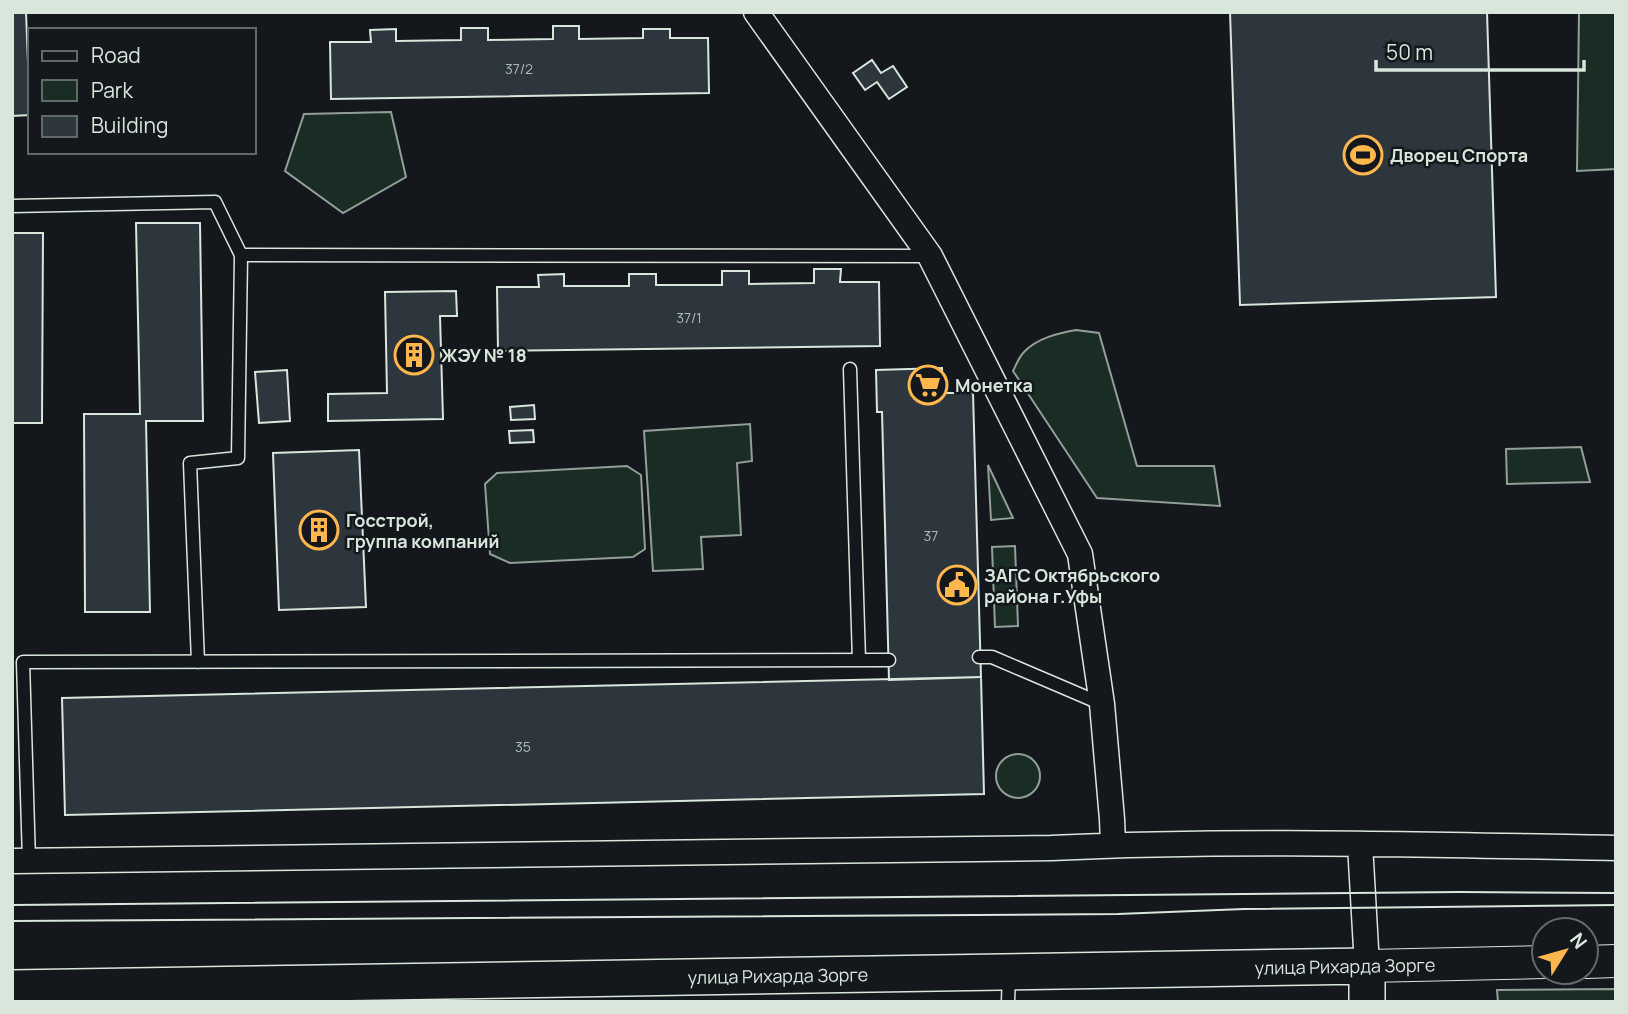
<svg xmlns="http://www.w3.org/2000/svg" width="1628" height="1014" font-family="Manrope,sans-serif">
	<rect width="100%" height="100%" fill="#14181c"/>
	<path fill="#1a2d24" stroke="#939e99" stroke-width="2" d="M1579 12H1616V169L1577 171Z
		M391 112 406 177 343 213 285 171 304 114Z
		M1076 330 1099 333 1137 466H1214L1220 506 1097 498 1013 371C1016 365 1019 357 1024 352 1037 338 1059 333 1076 330Z
		M750 424 752 461 737 463 741 535 701 537 703 569 653 571 644 431Z
		M1581 447 1590 482 1507 484 1506 449Z
		M988 465 1013 518 991 520Z
		M627 466 641 475 645 549 633 557 510 563 490 554 485 484 497 473Z
		M1015 546 1018 626 995 627 992 547Z
		M996 776a22 22 0 1 1 44 0a22 22 0 1 1-44 0Z
		M1616 989V1002H1498L1497 990Z"/>
	<path fill="#2c363c" stroke="#d8e6dc" stroke-width="2" d="M12 12H26L28 63H30V115L12 116Z
		M1230 12H1487L1496 297 1240 305Z
		M553 26H579V39L643 38V29H670V38H708L709 93 331 99 330 42H371L370 30 396 29V41L461 40V28H488V40L553 39Z
		M872 60 881 73 893 66 907 87 889 99 877 82 865 90 853 73Z
		M136 223H200L203 421H146L150 612H85L84 414H140Z
		M12 233H43L42 423H12Z
		M814 269H841L840 282H879L880 346 498 351 497 287H539L538 275 564 274V286H629V274H656V285H722V271H749V284L814 283Z
		M456 291 457 316H440L443 419 328 421V394L387 393 385 292Z
		M942 368 943 393H973L981 677 889 680 882 412H877L876 370Z
		M287 370 290 421 259 423 255 372Z
		M534 405 535 419 511 420 510 407Z
		M533 430 534 442 510 443 509 431Z
		M359 450 366 607 279 610 273 453Z
		M981 677 984 794 65 815 62 698Z"/>
	<g fill="none" stroke-linecap="round" stroke-linejoin="round">
		<defs>
			<path id="service" d="M12 206 215 202 241 255
				M850 369 859 660
				M979 657H992L1102 704
				M198 662 190 463 238 458 241 255 929 256
				M29 861 23 662 889 660
				M1008 1002 1009 972"/>
			<path id="minor" d="M756 12 930 256 1080 554 1102 704 1112 819 1113 845
				M1360 844 1367 966
				M12 861 1051 848C1239 839 1428 845 1616 848"/>
			<path id="tertiary" d="M1586 962 1616 961
				M1367 966 1544 962"/>
			<g id="secondary">
				<path id="s1" d="M12 988 1367 966V1002"/>
			</g>
		</defs>
		<use href="#service" stroke="#d8e6dc" stroke-width="15"/>
		<use href="#minor" stroke="#d8e6dc" stroke-width="27"/>
		<use href="#tertiary" stroke="#d8e6dc" stroke-width="34"/>
		<use href="#secondary" stroke="#d8e6dc" stroke-width="38"/>
		<use href="#service" stroke="#14181c" stroke-width="12"/>
		<use href="#minor" stroke="#14181c" stroke-width="24"/>
		<use href="#tertiary" stroke="#14181c" stroke-width="32"/>
		<use href="#secondary" stroke="#14181c" stroke-width="35"/>
		<path stroke="#d8e6dc" stroke-width="2" d="M12 905 1460 892 1616 893
			M12 921 1118 914 1244 909 1616 905"/>
	</g>
	<defs>
		<symbol id="stadium-ring" viewBox="-11 -11 22 22"><circle r="9.5" fill="#14181c" stroke="#ffb74d" stroke-width="1.5"/><path d="M0-5a6.5 5 0 1 0 0 10a6.5 5 0 1 0 0-10ZM-3.5-1.8h7v3.6h-7Z" fill="#ffb74d"/></symbol>
		<symbol id="building-ring" viewBox="-11 -11 22 22"><circle r="9.5" fill="#14181c" stroke="#ffb74d" stroke-width="1.5"/><path d="M-4-6H4V6H1V3H-1V6H-4ZM-2.5-4.3h1.7v1.8h-1.7ZM.8-4.3h1.7v1.8H.8ZM-2.5-1h1.7V.8h-1.7ZM.8-1h1.7V.8H.8Z" fill="#ffb74d"/></symbol>
		<symbol id="supermarket-ring" viewBox="-11 -11 22 22"><circle r="9.5" fill="#14181c" stroke="#ffb74d" stroke-width="1.5"/><path d="M-6-5.5h2.5l.6 2H6L4.5 2H-2.5L-4.4-4H-6ZM-1.5 3.2a1.3 1.3 0 1 0 .1 0ZM3 3.2a1.3 1.3 0 1 0 .1 0Z" fill="#ffb74d"/></symbol>
		<symbol id="civic-ring" viewBox="-11 -11 22 22"><circle r="9.5" fill="#14181c" stroke="#ffb74d" stroke-width="1.5"/><path d="M-.6-6.5H3V-4.5H.6V-3L4-1V1h2V6H-6V1h2V-1L-.6-3ZM-1.2 2.5V6h2.4V2.5Z" fill="#ffb74d"/></symbol>
	</defs>
	<g fill-rule="evenodd">
		<use href="#stadium-ring" x="1341" y="133" width="44" height="44"/>
		<use href="#building-ring" x="392" y="333" width="44" height="44"/>
		<use href="#supermarket-ring" x="906" y="363" width="44" height="44"/>
		<use href="#building-ring" x="297" y="508" width="44" height="44"/>
		<use href="#civic-ring" x="935" y="563" width="44" height="44"/>
	</g>
	<g text-anchor="middle" dominant-baseline="central" stroke-width="5" stroke-linejoin="round" paint-order="stroke">
		<g font-size="14" fill="#adbab4">
			<text x="519" y="68">37/2</text>
			<text x="689" y="317">37/1</text>
			<text x="931" y="535">37</text>
			<text x="523" y="746">35</text>
		</g>
		<g font-size="18" font-weight="bold" fill="#d8e6dc" stroke="#14181c" text-anchor="start">
			<text x="1390" y="155">Дворец Спорта</text>
			<text x="441" y="355">ЖЭУ № 18</text>
			<text x="955" y="385">Монетка</text>
			<text x="346" y="520">Госстрой,<tspan x="346" dy="21">группа компаний</tspan></text>
			<text x="984" y="575">ЗАГС Октябрьского<tspan x="984" dy="21">района г.Уфы</tspan></text>
		</g>
		<g font-size="18" fill="#d8e6dc" stroke="#14181c">
			<text transform="translate(1345 966) rotate(-1)">улица Рихарда Зорге</text>
			<text stroke="none"><textPath href="#s1" startOffset="766">улица Рихарда Зорге</textPath></text>
		</g>
	</g>
	<rect width="1628" height="1014" fill="none" stroke="#d8e6dc" stroke-width="28"/>
	<rect x="28" y="28" width="228" height="126" fill="#14181c" stroke="#626a69" stroke-width="2"/>
	<rect x="42" y="51" width="35" height="10" fill="#14181c" stroke="#626a69" stroke-width="2"/>
	<text x="91" y="63" font-size="21" fill="#d8e6dc">Road</text>
	<rect x="42" y="80" width="35" height="21" fill="#1a2d24" stroke="#626a69" stroke-width="2"/>
	<text x="91" y="98" font-size="21" fill="#d8e6dc">Park</text>
	<rect x="42" y="116" width="35" height="21" fill="#2c363c" stroke="#626a69" stroke-width="2"/>
	<text x="91" y="133" font-size="21" fill="#d8e6dc">Building</text>
	<g transform="translate(1565 951) rotate(53)"><circle r="33" fill="#14181c" stroke="#626a69" stroke-width="2"/>
	<path d="M0-5L12 26L0 18L-12 26Z" fill="#ffb74d"/>
	<text y="-10" font-size="19" font-weight="bold" text-anchor="middle" fill="#d8e6dc">N</text>
	</g>
	<path d="M1376 60v10h208v-10" fill="none" stroke="#d8e6dc" stroke-width="3.5"/>
	<text x="1386" y="60" font-size="21" fill="#d8e6dc" stroke="#14181c" stroke-width="5" paint-order="stroke">50 m</text>
</svg>
